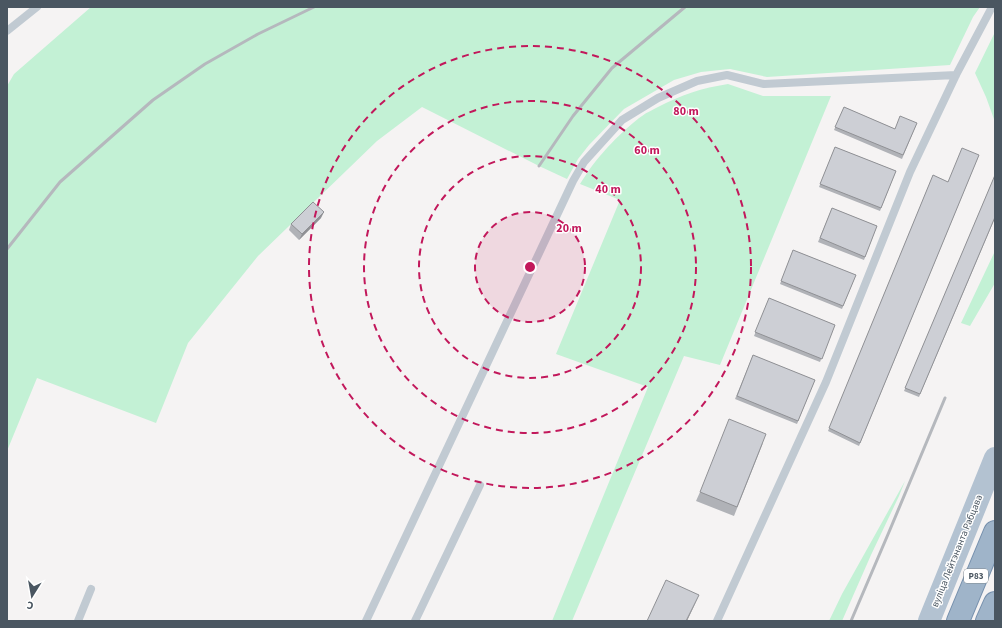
<svg xmlns="http://www.w3.org/2000/svg" width="1002" height="628" font-family="'Source Sans 3',sans-serif">
	<rect width="100%" height="100%" fill="#f5f3f3"/>
	<path fill="#c3f1d5" d="M91 7H980L973 17 950 65 767 77 730 69 701 72 674 80 624 109 589 145 578 159 567 179 539 166 422 107 377 141 258 256 188 343 156 423 37 378 7 451V86L14 74Z
		M995 32V122L986 97 975 73Z
		M728 84 763 96H831L720 365 684 356 572 621H552L648 387 556 354 620 200 580 184C584 178 588 171 592 166 604 150 625 128 642 116 647 112 653 110 658 107 681 95 702 88 728 84Z
		M995 251V283L970 326 961 323Z
		M905 481 899 496 871 555 842 621H829L842 594Z"/>
	<g fill="none" stroke-linecap="round" stroke-linejoin="round">
		<defs>
			<path id="trunk" d="M958 621 995 532
				M987 621 995 603"/>
		</defs>
		<use href="#trunk" stroke="#7690ad" stroke-width="24"/>
		<path stroke="#c1cad2" stroke-width="8" d="M7 31 37 7
			M78 621 91 589
			M366 621 573 181 584 162 622 120 658 98 697 81 727 75 764 84 956 75
			M415 621 480 485
			M717 621 826 382 910 172 956 75 992 7"/>
		<path stroke="#b3c2d1" stroke-width="22" d="M929 621 995 458"/>
		<use href="#trunk" stroke="#9fb4c9" stroke-width="22"/>
		<path stroke="#b5b8bd" stroke-width="3" d="M539 166 573 116 612 68 685 7
			M7 249 60 182 153 100 205 64 258 34 314 7
			M851 621 889 532 945 398"/>
	</g>
	<path fill="#b0b2b7" d="M844 107 895 129 917 123 902 159 834 130Z
		M835 147 896 171 880 211 819 187Z
		M979 155 859 446 828 431 933 175 948 182Z
		M995 175V218L919 397 904 391Z
		M832 208 877 226 864 260 818 242Z
		M321 218 299 240 289 230 291 224Z
		M793 250 856 275 842 309 780 284Z
		M769 298 835 325 820 362 754 336Z
		M753 355 815 380 797 424 735 399Z
		M763 443 734 516 696 501 700 492Z"/>
	<path fill="#909195" d="M324 212 321 218 299 240 302 234Z
		M699 595 695 604 687 621H686Z"/>
	<path fill="#cdcfd5" stroke="#909195" d="M844 107 895 129 900 116 917 123 903 155 835 127Z
		M835 147 896 171 881 208 820 184Z
		M962 148 979 155 860 443 829 428 933 175 948 182Z
		M995 175V217L920 394 905 388Z
		M313 202 324 212 302 234 291 224Z
		M832 208 877 226 865 257 820 238Z
		M793 250 856 275 843 306 781 281Z
		M769 298 835 325 822 359 755 332Z
		M753 355 815 380 798 421 737 396Z
		M729 419 766 434 737 507 700 492Z
		M666 580 699 595 686 621H647Z"/>
	<circle cx="530" cy="267" r="55" fill="#c2185b" fill-opacity=".12"/>
	<g fill="none" stroke="#c2185b" stroke-width="2" stroke-dasharray="7 5">
		<circle cx="530" cy="267" r="55"/>
		<circle cx="530" cy="267" r="111"/>
		<circle cx="530" cy="267" r="166"/>
		<circle cx="530" cy="267" r="221"/>
	</g>
	<g text-anchor="middle" dominant-baseline="central" stroke-width="3" stroke-linejoin="round" paint-order="stroke">
		<rect fill="#fff" stroke="#808990" stroke-width="1" x="964" y="569" width="24" height="14" rx="3"/>
		<g font-size="9" font-weight="bold" fill="#4a5661">
			<text x="976" y="576">Р83</text>
		</g>
		<g font-size="10" fill="#4a5661" stroke="#fff">
			<text transform="translate(957 551) rotate(-68)">вуліца Лейтэнанта Рабцава</text>
		</g>
	</g>
	<circle cx="530" cy="267" r="6" fill="#c2185b" stroke="#fff" stroke-width="2"/>
	<g font-size="12" text-anchor="middle" font-weight="bold" fill="#c2185b" stroke="#fff" stroke-width="3" stroke-linejoin="round" paint-order="stroke">
		<text x="686" y="115">80 m</text>
		<text x="647" y="154">60 m</text>
		<text x="608" y="193">40 m</text>
		<text x="569" y="232">20 m</text>
	</g>
	<rect width="1002" height="628" fill="none" stroke="#4a5661" stroke-width="16"/>
	<g transform="translate(32 596) rotate(191)" stroke="#ffffff" stroke-width="3" paint-order="stroke">
	<path d="M0-3L7 15L0 10L-7 15Z" fill="#4a5661"/>
	<text y="-6" font-size="11" font-weight="bold" text-anchor="middle" fill="#4a5661">С</text>
	</g>
</svg>
